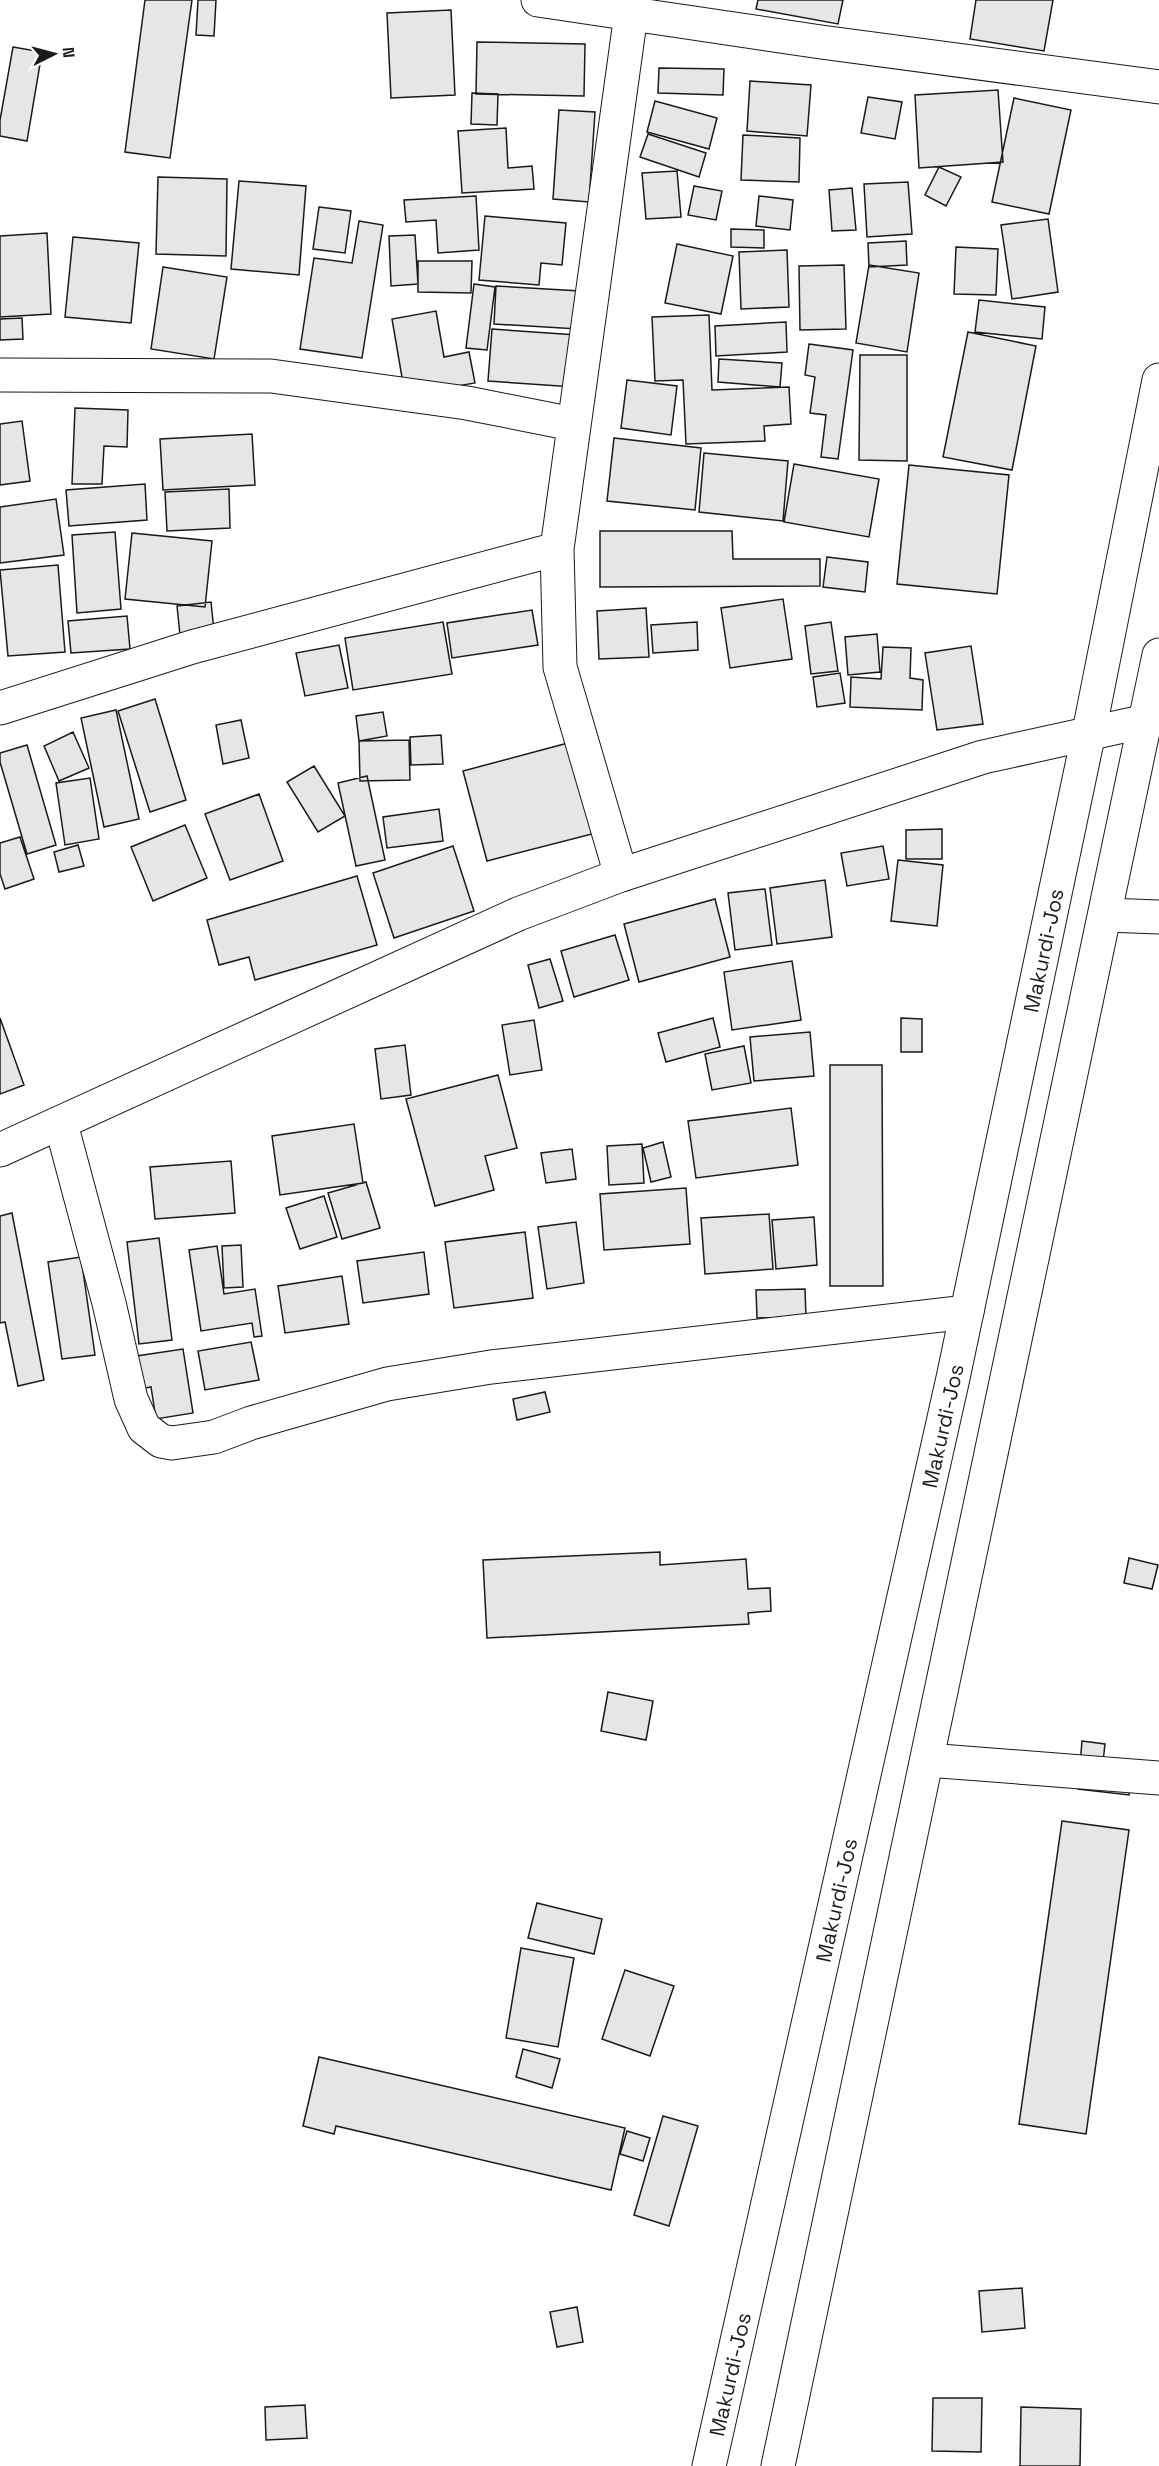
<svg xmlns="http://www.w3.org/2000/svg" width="1159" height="2466" font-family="'Space Grotesk',sans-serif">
	<rect width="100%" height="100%" fill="#fff"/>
	<path fill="#e6e6e6" stroke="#1a1a1a" stroke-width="1.5" d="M145 0H192L170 158 125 152Z
		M145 0H192L170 158 125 152Z
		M198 0H216L214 36 196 35Z
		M198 0H216L214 36 196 35Z
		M758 0H843L838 24 756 9Z
		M758 0H843L838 24 756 9Z
		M976 0H1053L1044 51 970 39Z
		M976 0H1053L1044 51 970 39Z
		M451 10 455 95 391 98 387 13Z
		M451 10 455 95 391 98 387 13Z
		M477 42 585 44 584 96 476 94Z
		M477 42 585 44 584 96 476 94Z
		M13 47 42 52 27 141 0 136V120Z
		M13 47 42 52 27 141 0 136V120Z
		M659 68 724 69 723 95 658 93Z
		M659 68 724 69 723 95 658 93Z
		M750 81 811 85 807 136 747 131Z
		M750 81 811 85 807 136 747 131Z
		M998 90 1003 162 919 168 915 95Z
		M998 90 1003 162 919 168 915 95Z
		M472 93 498 94 497 125 471 124Z
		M472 93 498 94 497 125 471 124Z
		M868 97 902 102 895 139 861 133Z
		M868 97 902 102 895 139 861 133Z
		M1014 98 1071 110 1049 214 992 202Z
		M1014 98 1071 110 1049 214 992 202Z
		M655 101 717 118 709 149 647 132Z
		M655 101 717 118 709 149 647 132Z
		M559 110 595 112 589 202 553 199Z
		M559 110 595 112 589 202 553 199Z
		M506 128 508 168 532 166 534 189 462 193 458 131Z
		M506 128 508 168 532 166 534 189 462 193 458 131Z
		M648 134 706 153 699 177 640 157Z
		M648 134 706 153 699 177 640 157Z
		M743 135 800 138 799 182 741 180Z
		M743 135 800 138 799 182 741 180Z
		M939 167 961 177 946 206 925 195Z
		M939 167 961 177 946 206 925 195Z
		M677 171 681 217 646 219 642 173Z
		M677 171 681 217 646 219 642 173Z
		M158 177 227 179 226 256 156 254Z
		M158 177 227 179 226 256 156 254Z
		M239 181 306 186 299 275 231 269Z
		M239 181 306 186 299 275 231 269Z
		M908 182 912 234 867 237 864 184Z
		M908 182 912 234 867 237 864 184Z
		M694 186 722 191 716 220 688 215Z
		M694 186 722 191 716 220 688 215Z
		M852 188 856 230 832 231 829 190Z
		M852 188 856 230 832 231 829 190Z
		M476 196 479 250 438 253 436 220 406 222 404 200Z
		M476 196 479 250 438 253 436 220 406 222 404 200Z
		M759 196 793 200 790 230 756 226Z
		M759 196 793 200 790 230 756 226Z
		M319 207 351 211 345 253 313 249Z
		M319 207 351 211 345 253 313 249Z
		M485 216 566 223 562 265 541 263 539 285 479 280Z
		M485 216 566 223 562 265 541 263 539 285 479 280Z
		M1048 219 1058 292 1012 299 1001 225Z
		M1048 219 1058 292 1012 299 1001 225Z
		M359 221 383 225 362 358 300 349 314 258 352 263Z
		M359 221 383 225 362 358 300 349 314 258 352 263Z
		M731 229 764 230V248L731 247Z
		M731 229 764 230V248L731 247Z
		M47 233 51 314 0 317V236Z
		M47 233 51 314 0 317V236Z
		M415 235 418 284 391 286 389 236Z
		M415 235 418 284 391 286 389 236Z
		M73 237 139 243 131 323 65 317Z
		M73 237 139 243 131 323 65 317Z
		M906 241 907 265 869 267 868 243Z
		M906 241 907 265 869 267 868 243Z
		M677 244 733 256 721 314 665 303Z
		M677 244 733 256 721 314 665 303Z
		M956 247 998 249 996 295 954 294Z
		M956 247 998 249 996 295 954 294Z
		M787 250 789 307 741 309 739 252Z
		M787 250 789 307 741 309 739 252Z
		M418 261H472L471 293 418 292Z
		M418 261H472L471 293 418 292Z
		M844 265 846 329 800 330 799 266Z
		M844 265 846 329 800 330 799 266Z
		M869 265 919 273 907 352 856 343Z
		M869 265 919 273 907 352 856 343Z
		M163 267 227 277 214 359 151 349Z
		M163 267 227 277 214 359 151 349Z
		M474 284 495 287 487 350 466 348Z
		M474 284 495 287 487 350 466 348Z
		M496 286 580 291 578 329 494 324Z
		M496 286 580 291 578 329 494 324Z
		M979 300 1045 307 1042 339 975 332Z
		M979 300 1045 307 1042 339 975 332Z
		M436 311 444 357 469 352 475 383 405 395 392 319Z
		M436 311 444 357 469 352 475 383 405 395 392 319Z
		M709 315 712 390 789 387 791 424 764 426 765 441 686 444 683 380 655 381 652 317Z
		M709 315 712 390 789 387 791 424 764 426 765 441 686 444 683 380 655 381 652 317Z
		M22 318 23 339 0 340V319Z
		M22 318 23 339 0 340V319Z
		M786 322 787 352 716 356 715 326Z
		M786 322 787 352 716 356 715 326Z
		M492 329 577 335 574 387 488 381Z
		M492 329 577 335 574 387 488 381Z
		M968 332 1036 346 1012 470 943 457Z
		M968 332 1036 346 1012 470 943 457Z
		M809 344 853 350 838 459 821 457 826 415 810 413 815 377 805 375Z
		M809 344 853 350 838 459 821 457 826 415 810 413 815 377 805 375Z
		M860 355H907V461L859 460Z
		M860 355H907V461L859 460Z
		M719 359 782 363 780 387 718 382Z
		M719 359 782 363 780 387 718 382Z
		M627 380 677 386 671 435 621 428Z
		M627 380 677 386 671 435 621 428Z
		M75 408 128 410 127 447 104 446 102 484H72Z
		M75 408 128 410 127 447 104 446 102 484H72Z
		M22 421 30 481 0 485V424Z
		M22 421 30 481 0 485V424Z
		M252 434 255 485 163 490 160 439Z
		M252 434 255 485 163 490 160 439Z
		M614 438 701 448 695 510 607 501Z
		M614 438 701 448 695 510 607 501Z
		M704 453 788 461 783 521 699 512Z
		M704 453 788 461 783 521 699 512Z
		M794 464 879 479 869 537 784 522Z
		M794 464 879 479 869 537 784 522Z
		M909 465 1009 475 997 594 897 584Z
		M909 465 1009 475 997 594 897 584Z
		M145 484 147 520 69 526 66 490Z
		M145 484 147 520 69 526 66 490Z
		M229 489 230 528 167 531 165 492Z
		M229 489 230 528 167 531 165 492Z
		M56 499 64 555 0 563V507Z
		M56 499 64 555 0 563V507Z
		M600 531H732L733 559H820V586L600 587Z
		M600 531H732L733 559H820V586L600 587Z
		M115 532 121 609 77 613 72 535Z
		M115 532 121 609 77 613 72 535Z
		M132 533 212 541 205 607 125 599Z
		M132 533 212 541 205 607 125 599Z
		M827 557 868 562 865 592 823 587Z
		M827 557 868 562 865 592 823 587Z
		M58 565 65 652 8 656 0 570Z
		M58 565 65 652 8 656 0 570Z
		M783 599 792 659 730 668 721 608Z
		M783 599 792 659 730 668 721 608Z
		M211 602 214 631 180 635 177 606Z
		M211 602 214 631 180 635 177 606Z
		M646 608 649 657 599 659 597 611Z
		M646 608 649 657 599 659 597 611Z
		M532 610 538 645 452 658 447 623Z
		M532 610 538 645 452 658 447 623Z
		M127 616 130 649 71 653 68 621Z
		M127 616 130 649 71 653 68 621Z
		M443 622 452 674 353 690 345 638Z
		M443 622 452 674 353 690 345 638Z
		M697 622 698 650 653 653 651 625Z
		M697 622 698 650 653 653 651 625Z
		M831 622 838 671 811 674 805 626Z
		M831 622 838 671 811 674 805 626Z
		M877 634 880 672 848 675 845 637Z
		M877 634 880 672 848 675 845 637Z
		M339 645 348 688 305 696 296 653Z
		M339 645 348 688 305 696 296 653Z
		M971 646 983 724 937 730 925 653Z
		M971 646 983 724 937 730 925 653Z
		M883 647 911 648 910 678 923 680 922 710 850 707 851 677 881 679Z
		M883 647 911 648 910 678 923 680 922 710 850 707 851 677 881 679Z
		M840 673 845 703 817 707 813 677Z
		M840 673 845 703 817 707 813 677Z
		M155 699 186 800 150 812 118 711Z
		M155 699 186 800 150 812 118 711Z
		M116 710 139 819 104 827 81 718Z
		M116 710 139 819 104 827 81 718Z
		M383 712 387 736 359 741 356 716Z
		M383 712 387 736 359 741 356 716Z
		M241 720 249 758 223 764 216 725Z
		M241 720 249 758 223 764 216 725Z
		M73 732 89 768 59 781 44 746Z
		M73 732 89 768 59 781 44 746Z
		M441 735 443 764 411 765 410 737Z
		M441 735 443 764 411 765 410 737Z
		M409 740 410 780 360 781 359 741Z
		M409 740 410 780 360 781 359 741Z
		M568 743 592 834 487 861 463 771Z
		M568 743 592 834 487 861 463 771Z
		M27 745 56 845 27 854 0 762V753Z
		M27 745 56 845 27 854 0 762V753Z
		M314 766 345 816 318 832 287 782Z
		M314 766 345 816 318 832 287 782Z
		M367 776 385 860 356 866 338 783Z
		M367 776 385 860 356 866 338 783Z
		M90 778 99 839 65 845 56 783Z
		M90 778 99 839 65 845 56 783Z
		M259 794 283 861 230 880 205 814Z
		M259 794 283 861 230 880 205 814Z
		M439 809 443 841 387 848 383 817Z
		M439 809 443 841 387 848 383 817Z
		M185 825 207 878 153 901 131 847Z
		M185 825 207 878 153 901 131 847Z
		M942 829V859H906V830Z
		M942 829V859H906V830Z
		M20 837 34 879 5 889 0 874V843Z
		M20 837 34 879 5 889 0 874V843Z
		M78 845 84 866 59 872 54 852Z
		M78 845 84 866 59 872 54 852Z
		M453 846 474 911 394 938 373 873Z
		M453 846 474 911 394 938 373 873Z
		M883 846 889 879 847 886 841 853Z
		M883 846 889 879 847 886 841 853Z
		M898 860 943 865 937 926 891 921Z
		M898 860 943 865 937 926 891 921Z
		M357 876 377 945 255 980 249 957 219 965 207 920Z
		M357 876 377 945 255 980 249 957 219 965 207 920Z
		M825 880 832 937 777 944 770 888Z
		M825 880 832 937 777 944 770 888Z
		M765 889 772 945 735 950 728 893Z
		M765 889 772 945 735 950 728 893Z
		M715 899 730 957 639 982 624 924Z
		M715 899 730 957 639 982 624 924Z
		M615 935 629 980 574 997 561 951Z
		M615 935 629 980 574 997 561 951Z
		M550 959 563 1001 539 1008 528 965Z
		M550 959 563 1001 539 1008 528 965Z
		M792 961 801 1020 732 1030 724 972Z
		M792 961 801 1020 732 1030 724 972Z
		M0 1018 24 1085 0 1094Z
		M0 1018 24 1085 0 1094Z
		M713 1018 720 1047 666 1062 658 1033Z
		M713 1018 720 1047 666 1062 658 1033Z
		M901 1018 922 1019V1052H901Z
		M901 1018 922 1019V1052H901Z
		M534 1020 542 1070 510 1075 502 1025Z
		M534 1020 542 1070 510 1075 502 1025Z
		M810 1032 814 1076 754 1081 750 1037Z
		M810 1032 814 1076 754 1081 750 1037Z
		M405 1045 411 1095 381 1099 375 1049Z
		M405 1045 411 1095 381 1099 375 1049Z
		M744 1046 751 1083 712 1090 705 1054Z
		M744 1046 751 1083 712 1090 705 1054Z
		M830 1065H882L883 1286H830Z
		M830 1065H882L883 1286H830Z
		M498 1075 517 1148 485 1156 494 1190 435 1206 406 1099Z
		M498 1075 517 1148 485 1156 494 1190 435 1206 406 1099Z
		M791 1108 798 1165 696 1178 688 1121Z
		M791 1108 798 1165 696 1178 688 1121Z
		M354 1124 363 1183 280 1195 272 1136Z
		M354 1124 363 1183 280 1195 272 1136Z
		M663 1142 671 1177 651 1182 643 1148Z
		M663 1142 671 1177 651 1182 643 1148Z
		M642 1144 644 1183 609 1185 607 1146Z
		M642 1144 644 1183 609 1185 607 1146Z
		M572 1149 576 1179 546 1183 541 1153Z
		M572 1149 576 1179 546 1183 541 1153Z
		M231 1161 235 1213 155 1219 150 1167Z
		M231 1161 235 1213 155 1219 150 1167Z
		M366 1182 380 1228 342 1239 328 1193Z
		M366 1182 380 1228 342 1239 328 1193Z
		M686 1188 690 1244 604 1250 600 1194Z
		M686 1188 690 1244 604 1250 600 1194Z
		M324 1196 337 1237 300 1249 286 1208Z
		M324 1196 337 1237 300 1249 286 1208Z
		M12 1213 44 1380 18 1386 5 1322 0 1323V1216Z
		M12 1213 44 1380 18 1386 5 1322 0 1323V1216Z
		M769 1214 773 1269 705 1274 701 1218Z
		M769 1214 773 1269 705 1274 701 1218Z
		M814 1217 817 1265 776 1269 772 1220Z
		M814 1217 817 1265 776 1269 772 1220Z
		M576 1222 584 1283 547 1289 538 1227Z
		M576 1222 584 1283 547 1289 538 1227Z
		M525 1232 533 1298 454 1308 445 1242Z
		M525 1232 533 1298 454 1308 445 1242Z
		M159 1238 172 1340 139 1344 127 1242Z
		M159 1238 172 1340 139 1344 127 1242Z
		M241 1245 243 1287 224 1288 222 1246Z
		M241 1245 243 1287 224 1288 222 1246Z
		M217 1246 224 1294 255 1289 262 1336 254 1337 252 1323 201 1331 189 1250Z
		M217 1246 224 1294 255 1289 262 1336 254 1337 252 1323 201 1331 189 1250Z
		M424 1252 429 1294 363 1303 357 1261Z
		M424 1252 429 1294 363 1303 357 1261Z
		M81 1257 95 1355 62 1359 48 1262Z
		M81 1257 95 1355 62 1359 48 1262Z
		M342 1276 349 1324 285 1333 278 1286Z
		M342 1276 349 1324 285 1333 278 1286Z
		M805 1289 806 1317 757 1318 756 1290Z
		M805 1289 806 1317 757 1318 756 1290Z
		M251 1342 259 1380 205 1390 198 1351Z
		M251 1342 259 1380 205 1390 198 1351Z
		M183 1349 193 1413 156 1419 151 1387 135 1390 130 1357Z
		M183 1349 193 1413 156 1419 151 1387 135 1390 130 1357Z
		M545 1392 550 1412 517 1420 513 1399Z
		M545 1392 550 1412 517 1420 513 1399Z
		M660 1552V1565L746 1559 748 1589 770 1588 771 1611 748 1613 749 1624 487 1638 483 1560Z
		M660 1552V1565L746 1559 748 1589 770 1588 771 1611 748 1613 749 1624 487 1638 483 1560Z
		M1129 1558 1158 1565 1152 1589 1124 1583Z
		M1129 1558 1158 1565 1152 1589 1124 1583Z
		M608 1692 653 1701 646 1740 601 1731Z
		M608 1692 653 1701 646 1740 601 1731Z
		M1082 1741 1105 1744 1103 1762 1132 1765 1129 1795 1078 1789Z
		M1082 1741 1105 1744 1103 1762 1132 1765 1129 1795 1078 1789Z
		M1062 1821 1129 1830 1086 2134 1019 2124Z
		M1062 1821 1129 1830 1086 2134 1019 2124Z
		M537 1903 602 1919 594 1954 528 1938Z
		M537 1903 602 1919 594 1954 528 1938Z
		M521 1948 574 1958 558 2047 506 2038Z
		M521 1948 574 1958 558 2047 506 2038Z
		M625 1970 674 1986 650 2056 602 2039Z
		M625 1970 674 1986 650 2056 602 2039Z
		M523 2049 560 2059 552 2088 516 2077Z
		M523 2049 560 2059 552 2088 516 2077Z
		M319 2057 625 2128 611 2190 336 2126 334 2134 303 2126Z
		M319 2057 625 2128 611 2190 336 2126 334 2134 303 2126Z
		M663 2116 698 2126 669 2226 634 2215Z
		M663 2116 698 2126 669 2226 634 2215Z
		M627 2131 650 2138 643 2161 620 2154Z
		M627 2131 650 2138 643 2161 620 2154Z
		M1022 2288 1025 2328 982 2332 979 2291Z
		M1022 2288 1025 2328 982 2332 979 2291Z
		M577 2307 583 2342 557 2347 550 2312Z
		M577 2307 583 2342 557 2347 550 2312Z
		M933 2398H982L981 2452 932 2451Z
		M933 2398H982L981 2452 932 2451Z
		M305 2405 307 2438 266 2440 265 2407Z
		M305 2405 307 2438 266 2440 265 2407Z
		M1021 2407 1081 2409 1080 2466H1020Z
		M1021 2407 1081 2409 1080 2466H1020Z"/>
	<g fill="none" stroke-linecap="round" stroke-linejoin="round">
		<defs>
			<path id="minor" d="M538 0 821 42 1159 87
				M0 375 271 376 467 403 573 424
				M0 708 192 647 557 549
				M621 875 560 667 557 549 631 14
				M1106 915 1159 917
				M61 1124 109 1303 131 1399 144 1428 161 1441 172 1443 214 1437 251 1423 387 1384 491 1367 967 1312
				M927 1760 1159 1778"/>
			<path id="secondary" d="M0 1150 518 914 621 875 983 757 1146 721"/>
			<g id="trunk">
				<path id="s1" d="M709 2466 953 1378 1089 732 1159 380"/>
				<path d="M778 2466 1159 655"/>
			</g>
		</defs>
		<use href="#minor" stroke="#1a1a1a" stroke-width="35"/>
		<use href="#secondary" stroke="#1a1a1a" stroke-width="35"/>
		<use href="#trunk" stroke="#1a1a1a" stroke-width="35"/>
		<use href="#minor" stroke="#fff" stroke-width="33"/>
		<use href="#secondary" stroke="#fff" stroke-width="33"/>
		<use href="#trunk" stroke="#fff" stroke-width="33"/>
	</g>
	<g text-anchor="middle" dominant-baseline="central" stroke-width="4.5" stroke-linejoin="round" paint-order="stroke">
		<g font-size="21" fill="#1a1a1a" stroke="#fff">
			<text stroke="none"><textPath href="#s1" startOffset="1552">Makurdi-Jos</textPath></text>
			<text stroke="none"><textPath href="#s1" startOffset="1066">Makurdi-Jos</textPath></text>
			<text stroke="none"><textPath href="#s1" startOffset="580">Makurdi-Jos</textPath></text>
			<text stroke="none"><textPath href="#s1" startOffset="94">Makurdi-Jos</textPath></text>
		</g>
	</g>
	<g transform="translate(54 54) rotate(84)" stroke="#ffffff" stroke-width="4.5" paint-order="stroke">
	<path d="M0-4.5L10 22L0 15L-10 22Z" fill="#1a1a1a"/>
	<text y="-9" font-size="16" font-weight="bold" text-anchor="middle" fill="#1a1a1a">N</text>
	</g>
</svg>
